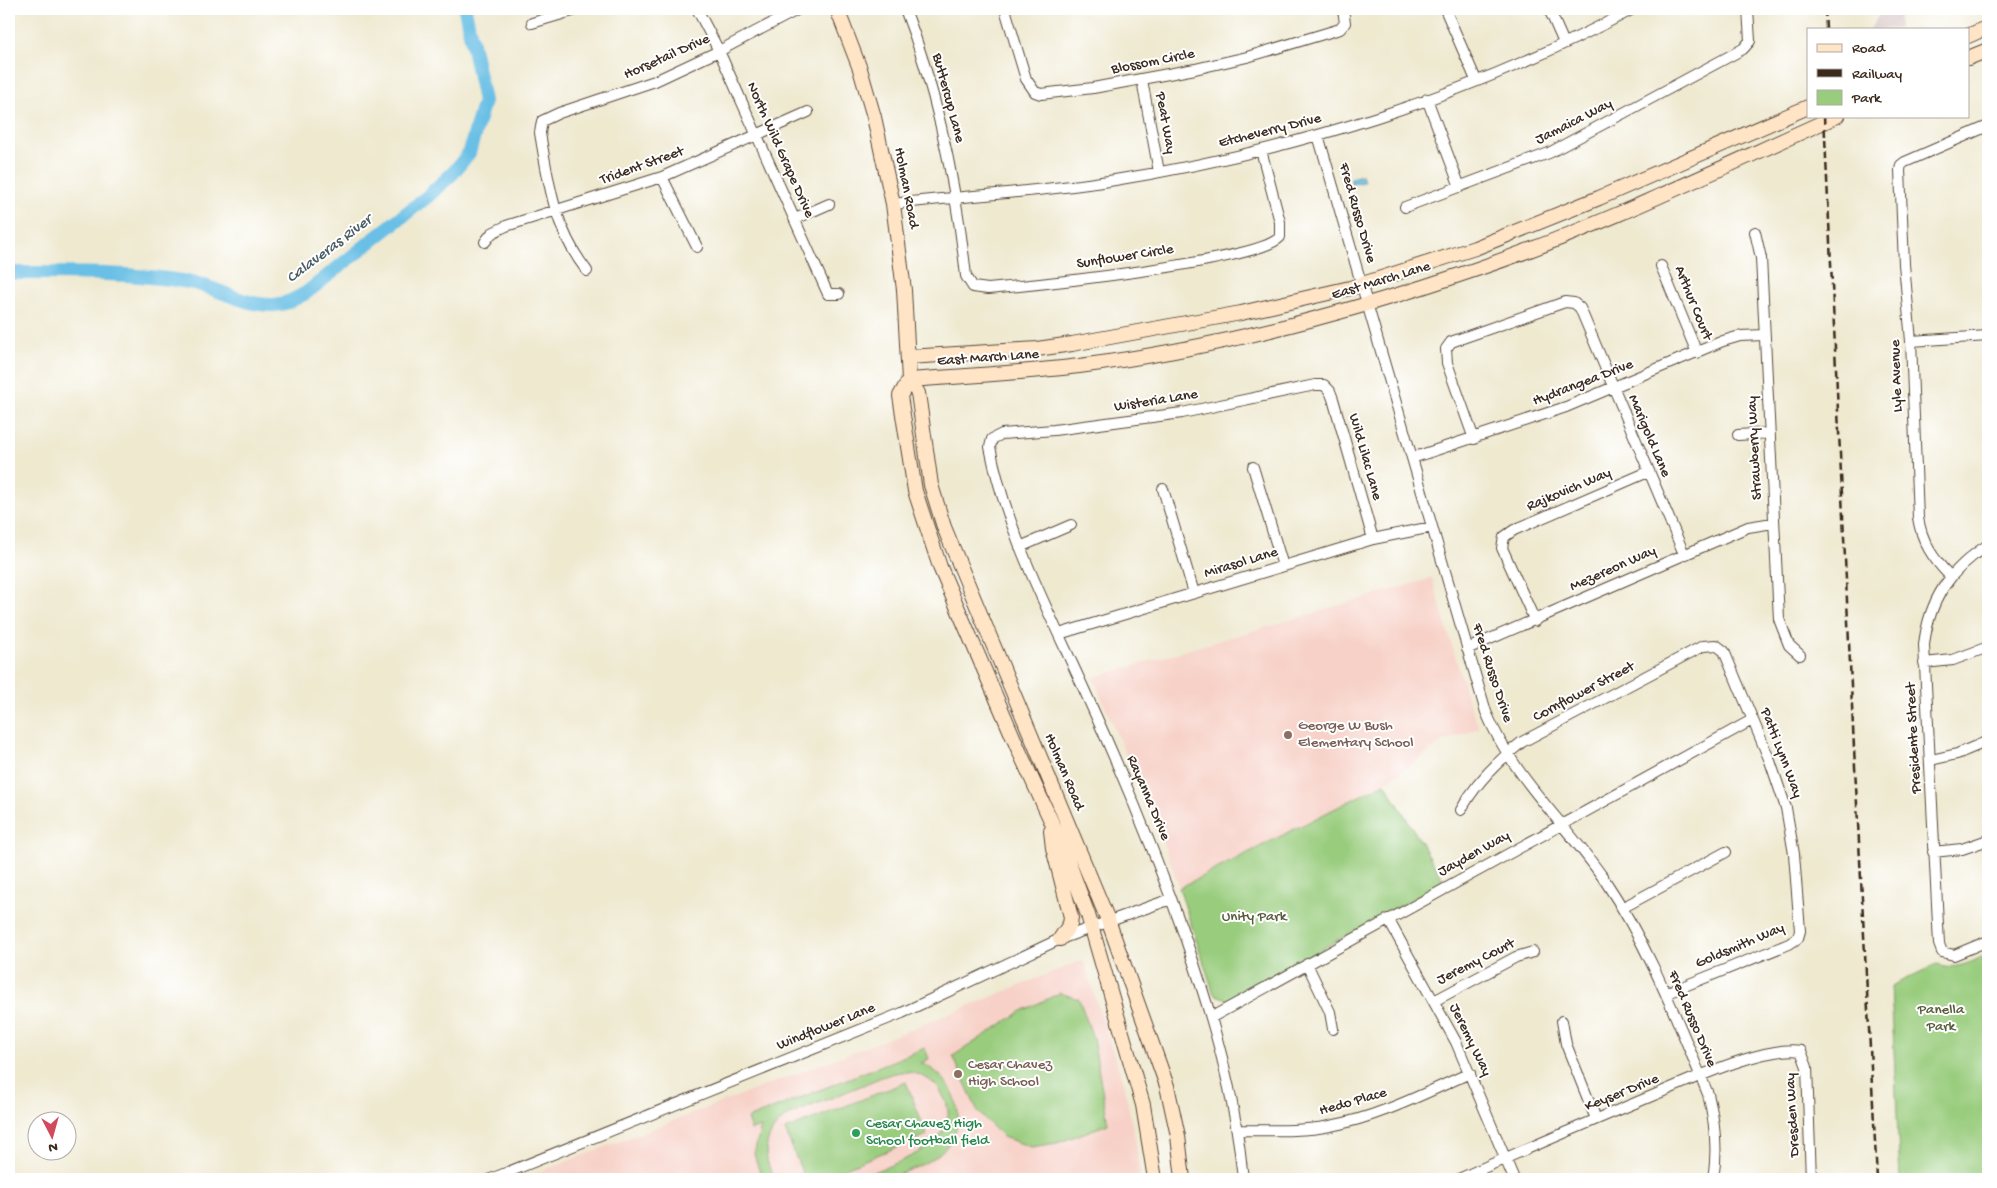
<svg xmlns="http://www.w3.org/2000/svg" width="1997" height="1188" font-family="'Gochi Hand',sans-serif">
	<rect width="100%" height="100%" fill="#fff"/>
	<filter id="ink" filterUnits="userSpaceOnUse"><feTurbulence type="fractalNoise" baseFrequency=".02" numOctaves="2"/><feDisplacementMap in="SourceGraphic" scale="10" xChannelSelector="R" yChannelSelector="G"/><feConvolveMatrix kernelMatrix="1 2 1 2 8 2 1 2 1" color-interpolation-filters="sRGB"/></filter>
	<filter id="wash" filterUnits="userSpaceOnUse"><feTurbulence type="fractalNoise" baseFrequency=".0096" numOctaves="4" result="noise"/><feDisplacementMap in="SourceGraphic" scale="20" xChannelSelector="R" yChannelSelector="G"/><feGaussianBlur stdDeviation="1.12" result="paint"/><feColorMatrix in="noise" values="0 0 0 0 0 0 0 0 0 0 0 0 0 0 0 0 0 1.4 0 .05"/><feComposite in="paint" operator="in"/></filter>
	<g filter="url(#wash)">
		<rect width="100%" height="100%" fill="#efe9d0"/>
		<path fill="#f7d1c7" d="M1432 578 1469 703 1479 728 1441 743 1385 783 1179 888 1169 858 1093 678Z
			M1083 960 1123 1082 1136 1143 1140 1179H521L879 1042Z"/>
		<path fill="#d2bfc0" d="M1883 9H1899V29H1870Z"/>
		<path fill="#99cc7d" stroke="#6a7b4e" d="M1385 783 1443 879 1440 884 1229 1000 1214 994 1179 888Z
			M1988 954V1179H1900L1891 986 1937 964C1956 971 1971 962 1988 954Z
			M1060 993 1079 999 1093 1038 1108 1124 1057 1143 1031 1147 1003 1137 978 1112 953 1056 1022 1011Z
			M925 1048 929 1059 921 1063C957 1078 973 1125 940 1153 929 1163 898 1176 884 1179 874 1181 862 1179 853 1179 887 1166 977 1143 939 1089 930 1078 916 1071 902 1072 889 1073 875 1080 863 1085 839 1095 816 1104 792 1114 766 1127 758 1156 776 1179H762L754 1154 761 1127 751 1130 747 1119Z
			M906 1082 927 1135 818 1179H805L785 1130Z"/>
		<path fill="#69bfe5" stroke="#527482" d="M1362 175 1364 182 1351 184V178Z"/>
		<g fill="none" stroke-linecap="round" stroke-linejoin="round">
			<path stroke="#69bfe5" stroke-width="14" d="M9 273C68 273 130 272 189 282 217 287 244 306 274 305 286 305 296 298 306 293L428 196 453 173 469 153 484 101 465 9"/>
		</g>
	</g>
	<g filter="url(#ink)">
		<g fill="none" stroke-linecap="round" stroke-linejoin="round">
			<defs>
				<path id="street" d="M697 9 719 51 828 294H839
					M905 9C938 94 956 185 966 276L973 287 988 289C1033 285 1258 262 1280 237V222L1261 150
					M1005 9 1026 79 1035 92 1041 94 1093 88 1195 69 1247 57 1340 29 1345 23 1343 9
					M1445 9 1476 80
					M1549 9 1564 43
					M532 23 579 9
					M1142 80 1159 172
					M1427 99 1460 187
					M1318 135 1486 712C1514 779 1564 821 1604 879 1649 946 1677 1020 1708 1094 1715 1122 1718 1151 1713 1179
					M662 177 697 247
					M893 204C965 196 1038 192 1109 181 1290 152 1471 96 1633 9
					M1405 207 1549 153 1743 49 1750 41 1748 9
					M795 219 829 204
					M1755 232 1761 258 1779 619 1789 645 1800 655
					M485 242 492 233 506 226 662 177 808 112
					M1661 266 1697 353
					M587 271C554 228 549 185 540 133L542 121 559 113 655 81 719 51 799 9
					M1911 341 1988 336
					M1738 435 1770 433
					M1474 439 1447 363 1446 349 1451 342 1565 302 1574 303 1580 308 1684 554
					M1412 458 1566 407 1723 341 1740 336 1764 335
					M1253 467 1283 566
					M1163 489 1194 593
					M1988 545C1950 569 1929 600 1924 645L1939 944 1942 952 1954 955 1988 941
					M1020 547 1071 525
					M1950 576C1933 559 1922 542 1918 518L1911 341 1904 264 1900 170 1901 165 1905 162 1988 126
					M1535 621 1502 548 1504 537 1514 530 1648 472
					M1059 634 1373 539 1432 527
					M1467 649 1748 527 1773 523
					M1924 663 1953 660 1988 647
					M1931 760 1957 754 1988 741
					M1461 810C1475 784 1499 760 1522 742L1703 646 1716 645 1724 651 1770 761 1786 808 1794 854 1800 931 1798 938 1789 944 1667 993
					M1933 852 1962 849 1988 840
					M1622 908 1726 852
					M1388 919 1456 1042 1514 1179
					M1307 964 1330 1012 1333 1029
					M1434 1001 1516 957 1533 952
					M1212 1017 1752 720
					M1562 1021 1566 1044 1596 1119
					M1238 1130C1269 1130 1300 1132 1330 1126 1379 1117 1425 1093 1470 1073
					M491 1179 902 1013 1060 939 1171 899
					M1243 1179C1235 1093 1214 1022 1186 940 1158 860 1126 782 1091 705 1054 621 1008 538 990 447L992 439 1002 434 1054 430 1182 413 1315 385H1324L1330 391 1333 399 1373 539
					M1459 1179C1525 1149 1592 1121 1659 1093 1693 1079 1766 1045 1801 1051L1807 1067 1811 1179"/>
				<path id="secondary" d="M837 9 860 69 874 117 893 204 904 290 909 380 900 396 915 491 940 567 1020 753 1063 847 1088 915 1143 1105 1155 1179
					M1968 36 1988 27
					M1968 58 1988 50
					M908 357 1037 349 1072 344 1241 313 1350 288 1475 248 1599 198 1808 107
					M909 380C965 376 1022 373 1079 366 1214 349 1349 313 1477 269 1600 227 1718 169 1837 116
					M909 380 918 393 931 485 944 527 1108 920 1167 1086 1178 1136 1183 1179
					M1051 831 1053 848 1071 917 1070 924 1060 939"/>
			</defs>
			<use href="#street" stroke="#564739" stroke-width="12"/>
			<use href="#secondary" stroke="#564739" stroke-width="16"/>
			<use href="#street" stroke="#fff" stroke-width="10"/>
			<use href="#secondary" stroke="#ffe4c6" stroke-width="14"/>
			<path stroke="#3b2a1e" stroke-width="2.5" stroke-dasharray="8 4" stroke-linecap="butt" d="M1825 9 1826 29
				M1824 116 1854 748 1877 1179"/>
		</g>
	</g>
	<g fill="#8d6e63" stroke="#fff" stroke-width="2">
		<circle cx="1288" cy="735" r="5"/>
		<circle cx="958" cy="1074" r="5"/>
	</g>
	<circle fill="#2e9e5b" stroke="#fff" stroke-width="2" cx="856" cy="1133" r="5"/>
	<g text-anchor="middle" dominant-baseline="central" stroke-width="4" stroke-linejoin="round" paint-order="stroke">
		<g font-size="15" fill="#3b2a1e" stroke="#fff">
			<text transform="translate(667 57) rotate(-24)">Horsetail Drive</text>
			<text transform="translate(1153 62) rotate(-11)">Blossom Circle</text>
			<text transform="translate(948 98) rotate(75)">Buttercup Lane</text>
			<text transform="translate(1574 122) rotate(-27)">Jamaica Way</text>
			<text transform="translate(1165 123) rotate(80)">Peat Way</text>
			<text transform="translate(1270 131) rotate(-14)">Etcheverry Drive</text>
			<text transform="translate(780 150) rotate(66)">North Wild Grape Drive</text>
			<text transform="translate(642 166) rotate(-20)">Trident Street</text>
			<text transform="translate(906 188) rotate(79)">Holman Road</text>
			<text transform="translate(1357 213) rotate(74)">Fred Russo Drive</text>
			<text transform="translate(1125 257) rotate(-9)">Sunflower Circle</text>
			<text transform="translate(1381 281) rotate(-17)">East March Lane</text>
			<text transform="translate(1693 303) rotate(68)">Arthur Court</text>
			<text transform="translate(988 358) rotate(-4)">East March Lane</text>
			<text transform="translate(1897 376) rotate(-92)">Lyle Avenue</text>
			<text transform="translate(1583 383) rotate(-21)">Hydrangea Drive</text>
			<text transform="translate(1156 401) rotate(-9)">Wisteria Lane</text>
			<text transform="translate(1649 436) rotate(67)">Marigold Lane</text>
			<text transform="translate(1755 448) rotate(-93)">Strawberry Way</text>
			<text transform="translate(1365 457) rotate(74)">Wild Lilac Lane</text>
			<text transform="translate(1569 490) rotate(-23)">Rajkovich Way</text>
			<text transform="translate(1241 563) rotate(-17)">Mirasol Lane</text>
			<text transform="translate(1613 569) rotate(-24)">Mezereon Way</text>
			<text transform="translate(1492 673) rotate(72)">Fred Russo Drive</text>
			<text transform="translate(1584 692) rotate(-28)">Cornflower Street</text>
			<text transform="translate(1914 738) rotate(-93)">Presidente Street</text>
			<text transform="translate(1781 753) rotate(69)">Patti Lynn Way</text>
			<text transform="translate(1064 772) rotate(67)">Holman Road</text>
			<text transform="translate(1148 798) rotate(67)">Rayanna Drive</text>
			<text transform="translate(1474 854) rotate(-29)">Jayden Way</text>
			<text transform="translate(1740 946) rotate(-23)">Goldsmith Way</text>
			<text transform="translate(1476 962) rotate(-27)">Jeremy Court</text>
			<text transform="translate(1692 1019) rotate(67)">Fred Russo Drive</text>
			<text transform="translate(826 1027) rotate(-22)">Windflower Lane</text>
			<text transform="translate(1470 1040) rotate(64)">Jeremy Way</text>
			<text transform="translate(1622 1093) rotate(-22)">Keyser Drive</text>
			<text transform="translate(1353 1102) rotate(-16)">Hedo Place</text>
			<text transform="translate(1793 1115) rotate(-93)">Dresden Way</text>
		</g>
		<g font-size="15" fill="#785e54" stroke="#fff" text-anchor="start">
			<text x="1298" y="726">George W Bush<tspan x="1298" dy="17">Elementary School</tspan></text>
			<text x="968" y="1065">Cesar Chavez<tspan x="968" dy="17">High School</tspan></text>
		</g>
		<g font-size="15" fill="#575b3a" stroke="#fff">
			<text x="1254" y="917">Unity Park</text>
			<text x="1941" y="1010">Panella<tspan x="1941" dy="17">Park</tspan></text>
		</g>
		<g font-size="15" fill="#27864d" stroke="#fff" text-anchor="start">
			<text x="866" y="1124">Cesar Chavez High<tspan x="866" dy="17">School football field</tspan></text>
		</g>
		<g font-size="16" font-style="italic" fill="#4b5e64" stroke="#fff">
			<text transform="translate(330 250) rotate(-37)">Calaveras River</text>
		</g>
	</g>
	<rect width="1997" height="1188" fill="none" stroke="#fff" stroke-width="30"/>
	<rect x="1807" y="28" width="162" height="90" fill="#ffffff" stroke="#b1aaa5"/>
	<rect x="1817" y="44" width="25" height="8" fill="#ffe4c6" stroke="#b1aaa5"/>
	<text x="1852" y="52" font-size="15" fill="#3b2a1e">Road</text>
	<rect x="1817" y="69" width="25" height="8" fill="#3b2a1e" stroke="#b1aaa5"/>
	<text x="1852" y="78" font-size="15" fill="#3b2a1e">Railway</text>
	<rect x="1817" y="90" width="25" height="15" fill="#99cc7d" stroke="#b1aaa5"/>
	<text x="1852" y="102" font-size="15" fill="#3b2a1e">Park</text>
	<g transform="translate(52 1136) rotate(174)"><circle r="24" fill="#ffffff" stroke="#b1aaa5"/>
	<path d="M0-4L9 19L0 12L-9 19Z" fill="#d1495b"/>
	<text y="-8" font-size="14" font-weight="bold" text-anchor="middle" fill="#3b2a1e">N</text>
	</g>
</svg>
